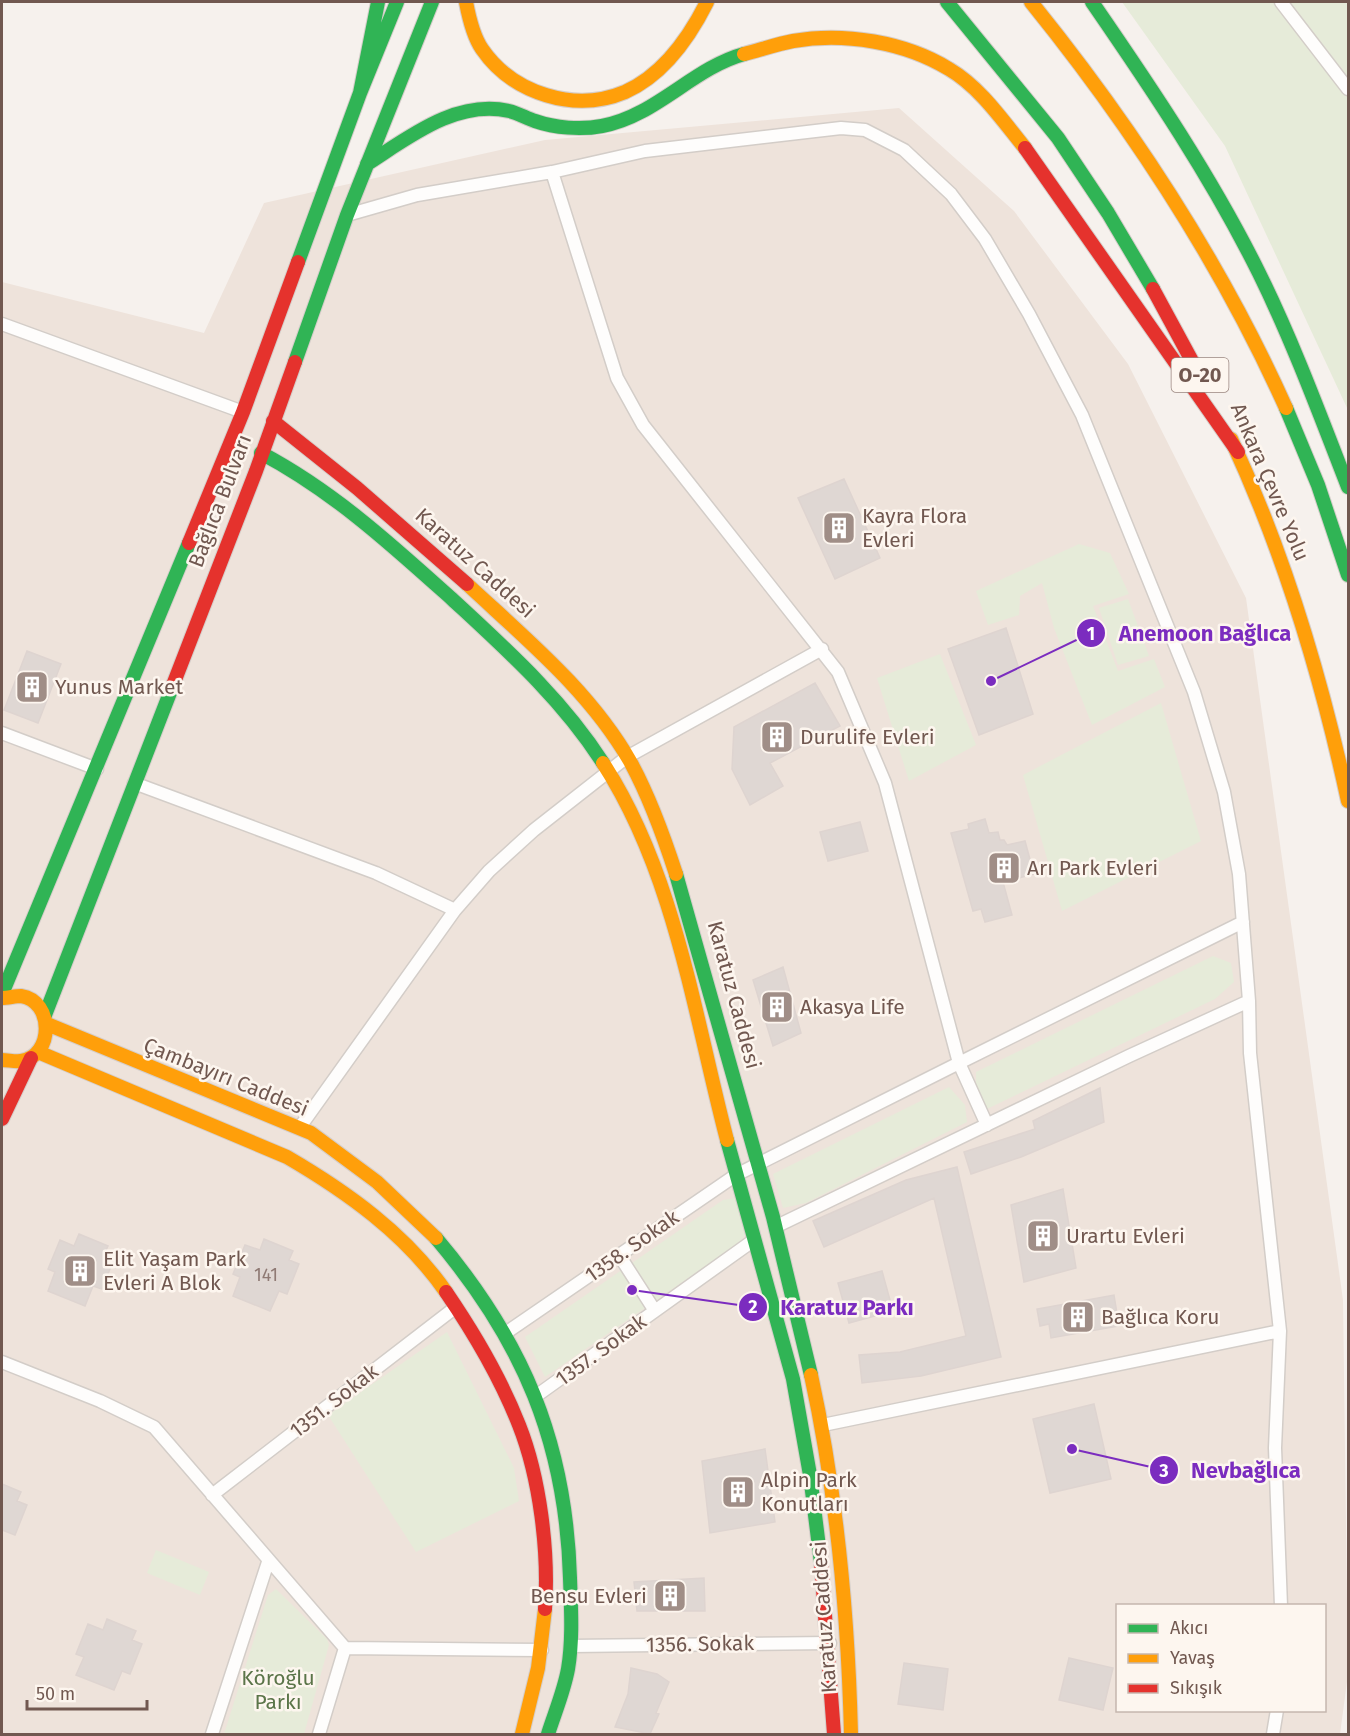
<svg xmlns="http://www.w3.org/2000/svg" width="1350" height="1736" font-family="'Fira Sans',sans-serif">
	<rect width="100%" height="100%" fill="#f6f1ed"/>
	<path fill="#eee3db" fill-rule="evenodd" d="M899 108 1014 211 1128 364 1246 598 1343 1300 1348 1674 1340 1734H2V282L204 333 264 203 545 140ZM1118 1606H1324V1710H1118Z"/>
	<path fill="#e6ebd9" d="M1122 2H1348V410L1225 146Z
		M1079 544 1110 553 1129 594 1093 606 1118 671 1154 659 1165 687 1092 725 1054 628 1042 583 1020 596 1019 615 988 625 976 591Z
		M1128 599 1149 656 1118 665 1099 608Z
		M940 654 976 745 909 781 877 678Z
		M1161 703 1201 841 1062 911 1023 775Z
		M1213 956 1231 963 1234 982 1215 999 987 1109 976 1090V1072Z
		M949 1087 965 1105 967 1122 806 1203 783 1208 773 1174Z
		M736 1198 747 1232 739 1243 545 1377 525 1337 723 1200Z
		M447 1332 514 1468 519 1501 416 1552 328 1415Z
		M156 1550 209 1572 200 1595 147 1573Z
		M276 1589 327 1639 329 1645 304 1734H224L268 1595Z"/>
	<path fill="#dfd7d3" stroke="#ded4d0" stroke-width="1.5" d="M844 479 880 558 835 579 798 498Z
		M1006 628 1033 714 979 735 948 649Z
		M27 651 61 664 38 723 4 710Z
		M815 683 840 726 770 763 783 786 750 805 732 769 734 727Z
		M985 819 989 833 998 832 1000 840H1004L1007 845 1025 841 1034 874 1003 882 1012 915 985 922 981 909 973 911 951 833 969 829 968 824Z
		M860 822 868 851 828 861 820 832Z
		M783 967 801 1033 773 1046 753 980Z
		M1100 1088 1104 1122 1021 1157 971 1174 964 1152 1035 1129 1033 1121Z
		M957 1167 1001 1357 921 1376 862 1383 859 1355 900 1352 966 1336 934 1198 824 1247 813 1221 906 1180Z
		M1063 1189 1076 1268 1024 1282 1011 1205Z
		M79 1234 108 1246 104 1255 114 1259 102 1289 93 1286 85 1306 48 1291 55 1272 48 1269 60 1240 74 1246Z
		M264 1239 293 1251 289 1260 299 1264 287 1294 279 1291 270 1311 233 1296 240 1277 233 1274 245 1245 260 1250Z
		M882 1271 893 1311 849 1323 838 1283Z
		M1114 1295 1119 1326 1051 1338 1049 1324 1040 1326 1037 1309Z
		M1094 1404 1111 1479 1050 1493 1033 1419Z
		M765 1449 775 1522 710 1533 702 1461Z
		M2 1484 21 1492 17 1501 27 1505 15 1535 2 1530Z
		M704 1578 705 1611H637L634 1582Z
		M107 1619 136 1631 132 1640 142 1644 130 1674 122 1671 114 1690 76 1675 84 1657 76 1654 88 1624 103 1630Z
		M1069 1658 1113 1668 1103 1710 1059 1700Z
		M904 1663 948 1669 943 1710 898 1704Z
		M631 1668 657 1674 669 1682 656 1713 659 1714 650 1734 615 1727 628 1694Z"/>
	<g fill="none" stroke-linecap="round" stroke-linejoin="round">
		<defs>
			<path id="street" d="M1281 2 1348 89
				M347 215 417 195 552 172 645 151 841 128 865 130 904 150 951 194 985 239 1029 314 1082 415 1194 692 1224 792 1239 874 1249 1001 1250 1053 1280 1331 1275 1448 1281 1606
				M2 324 243 412
				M2 733 97 769
				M134 783 376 873 455 910
				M987 1125 959 1063 1243 922
				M300 1127 455 910 489 871 534 830 627 757 822 649
				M777 1226 1129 1056 1249 1001
				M619 1255 655 1311
				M507 1332 736 1175 959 1063 885 783 838 672 643 425 617 378 552 172
				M2 1362 100 1401 154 1427 345 1648 542 1650
				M536 1396 754 1240
				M823 1425 1280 1331
				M212 1495 456 1307
				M571 1646 830 1643
				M212 1734 268 1562
				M319 1734 345 1648
				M1273 1734 1277 1710"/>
			<path id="fast" d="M947 2 1058 138 1108 213 1153 289
				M1092 2C1152 89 1212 178 1259 273 1293 342 1320 415 1348 487
				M360 93 378 2
				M367 164C408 138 456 99 509 111 518 113 526 118 535 121 555 128 581 130 602 126 656 116 693 68 744 54
				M298 262 360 93 397 2
				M295 362 347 215 432 2
				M1286 408 1318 485 1348 575
				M261 453C333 491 392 545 452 599 507 650 562 699 603 763
				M676 874 773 1217 811 1375
				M2 994 189 543
				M45 1015 173 685
				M727 1140 793 1379 810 1475 821 1563
				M436 1238C523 1341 566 1442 570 1578 571 1608 573 1639 568 1669 564 1691 555 1712 548 1734"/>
			<path id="slow" d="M466 2C469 18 473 36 482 49 513 94 575 113 625 92 663 75 689 38 707 2
				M1031 2C1132 127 1220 261 1286 408
				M744 54C760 50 777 44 793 41 844 32 905 42 949 69 980 87 1003 121 1025 148
				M1231 439C1285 555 1321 676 1348 801
				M467 584C526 639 591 692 631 763 650 798 664 837 676 874
				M603 763C675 874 694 1014 727 1140
				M2 998C8 998 15 996 21 996 54 1001 54 1056 21 1061 15 1062 8 1060 2 1060
				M47 1024 311 1133 377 1182 436 1238
				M38 1052 287 1157C347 1192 406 1234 446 1292
				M811 1375C837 1494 848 1613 851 1734
				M522 1734 538 1668 545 1609"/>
			<path id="jam" d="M1025 148 1238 452
				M1153 289 1205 385
				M273 421 357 488 467 584
				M189 543 243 412 298 262
				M173 685 256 471 295 362
				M2 1119 31 1058
				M446 1292C474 1333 501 1379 519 1425 540 1478 549 1552 545 1609
				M821 1563 834 1734"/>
		</defs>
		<use href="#street" stroke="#d3cdc8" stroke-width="15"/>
		<use href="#fast" stroke="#d5ceca" stroke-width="16"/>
		<use href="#slow" stroke="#d5ceca" stroke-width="16"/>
		<use href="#jam" stroke="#d5ceca" stroke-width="16"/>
		<use href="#street" stroke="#fefdfc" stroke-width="12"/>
		<use href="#fast" stroke="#30b455" stroke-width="14"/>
		<use href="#slow" stroke="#ff9f0a" stroke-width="14"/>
		<use href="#jam" stroke="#e5322d" stroke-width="14"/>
	</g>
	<defs>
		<symbol id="building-square" viewBox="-11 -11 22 22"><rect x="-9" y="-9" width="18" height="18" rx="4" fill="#a08e87" stroke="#fdf6ef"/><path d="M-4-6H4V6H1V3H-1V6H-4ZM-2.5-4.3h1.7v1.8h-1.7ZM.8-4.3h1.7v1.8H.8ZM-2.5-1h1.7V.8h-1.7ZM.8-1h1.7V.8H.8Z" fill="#fff"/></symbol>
	</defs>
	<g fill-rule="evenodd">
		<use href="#building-square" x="820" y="509" width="38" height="38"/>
		<use href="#building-square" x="13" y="668" width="38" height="38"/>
		<use href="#building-square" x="758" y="718" width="38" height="38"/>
		<use href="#building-square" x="985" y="849" width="38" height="38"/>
		<use href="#building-square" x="758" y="988" width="38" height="38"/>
		<use href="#building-square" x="1024" y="1217" width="38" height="38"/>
		<use href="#building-square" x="61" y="1252" width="38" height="38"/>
		<use href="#building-square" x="1059" y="1298" width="38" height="38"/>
		<use href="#building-square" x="719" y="1473" width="38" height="38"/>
		<use href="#building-square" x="651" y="1577" width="38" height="38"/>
	</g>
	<g text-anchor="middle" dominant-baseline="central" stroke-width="5" stroke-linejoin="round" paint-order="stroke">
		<g font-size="18" fill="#8f7a74">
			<text x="266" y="1275">141</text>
		</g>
		<rect fill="#fdf6ef" stroke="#9b8780" stroke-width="1.5" x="1171.5" y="358" width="57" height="34" rx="4.5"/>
		<g font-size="20" font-weight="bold" fill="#715850">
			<text x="1200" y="375">O-20</text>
		</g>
		<g font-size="21" fill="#715850" stroke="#fdf6ef">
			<text transform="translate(1270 482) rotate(67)">Ankara Çevre Yolu</text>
			<text transform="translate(220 501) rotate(-69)">Bağlıca Bulvarı</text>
			<text transform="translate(475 563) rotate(42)">Karatuz Caddesi</text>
			<text transform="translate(734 995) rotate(75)">Karatuz Caddesi</text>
			<text transform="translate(226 1077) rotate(22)">Çambayırı Caddesi</text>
			<text transform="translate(632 1246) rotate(-35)">1358. Sokak</text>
			<text transform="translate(601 1350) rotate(-36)">1357. Sokak</text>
			<text transform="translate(334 1401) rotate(-38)">1351. Sokak</text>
			<text transform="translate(824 1617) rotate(-94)">Karatuz Caddesi</text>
			<text transform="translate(700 1644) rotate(-1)">1356. Sokak</text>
		</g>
		<g font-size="21" fill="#715850" stroke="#fdf6ef" text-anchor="start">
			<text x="862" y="516">Kayra Flora<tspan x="862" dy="24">Evleri</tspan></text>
			<text x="55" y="687">Yunus Market</text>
			<text x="800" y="737">Durulife Evleri</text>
			<text x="1027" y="868">Arı Park Evleri</text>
			<text x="800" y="1007">Akasya Life</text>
			<text x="1066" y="1236">Urartu Evleri</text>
			<text x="103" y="1259">Elit Yaşam Park<tspan x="103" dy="24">Evleri A Blok</tspan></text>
			<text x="1101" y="1317">Bağlıca Koru</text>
			<text x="761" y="1480">Alpin Park<tspan x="761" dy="24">Konutları</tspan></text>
			<text x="647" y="1596" text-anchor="end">Bensu Evleri</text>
		</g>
		<g font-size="21" fill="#5b7549" stroke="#fdf6ef">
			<text x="278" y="1678">Köroğlu<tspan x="278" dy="24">Parkı</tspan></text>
		</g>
	</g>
	<path fill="none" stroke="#7b2cbf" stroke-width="2" d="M991 681L1091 633M632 1290L753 1307M1072 1449L1164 1470"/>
	<g fill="#7b2cbf" stroke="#fdf6ef" stroke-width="2">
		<circle cx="991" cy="681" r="6"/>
		<circle cx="632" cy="1290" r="6"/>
		<circle cx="1072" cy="1449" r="6"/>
		<circle cx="1091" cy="633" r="15"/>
		<circle cx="753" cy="1307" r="15"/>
		<circle cx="1164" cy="1470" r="15"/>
	</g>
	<g font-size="18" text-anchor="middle" font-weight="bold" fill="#fff">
		<text x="1091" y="640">1</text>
		<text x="753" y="1313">2</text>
		<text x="1164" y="1477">3</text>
	</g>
	<g font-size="22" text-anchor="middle" font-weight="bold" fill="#7b2cbf" stroke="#fdf6ef" stroke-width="5" stroke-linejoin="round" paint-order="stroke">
		<text x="1205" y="641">Anemoon Bağlıca</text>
		<text x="847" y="1315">Karatuz Parkı</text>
		<text x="1246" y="1478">Nevbağlıca</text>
	</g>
	<rect width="1350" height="1736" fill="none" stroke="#715850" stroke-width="6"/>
	<rect x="1116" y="1604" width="210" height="108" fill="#fdf6ef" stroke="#c5b7af" stroke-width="1.5"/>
	<rect x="1128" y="1624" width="30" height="9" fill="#30b455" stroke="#c5b7af" stroke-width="1.5"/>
	<text x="1170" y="1634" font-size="18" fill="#715850">Akıcı</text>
	<rect x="1128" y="1654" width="30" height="9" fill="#ff9f0a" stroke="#c5b7af" stroke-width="1.5"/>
	<text x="1170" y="1664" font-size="18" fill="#715850">Yavaş</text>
	<rect x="1128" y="1684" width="30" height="9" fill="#e5322d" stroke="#c5b7af" stroke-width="1.5"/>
	<text x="1170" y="1694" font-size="18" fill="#715850">Sıkışık</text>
	<path d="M27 1700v9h120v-9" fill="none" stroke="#715850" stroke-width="3"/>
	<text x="36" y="1700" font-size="18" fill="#715850" stroke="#fdf6ef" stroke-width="4.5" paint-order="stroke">50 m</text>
</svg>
